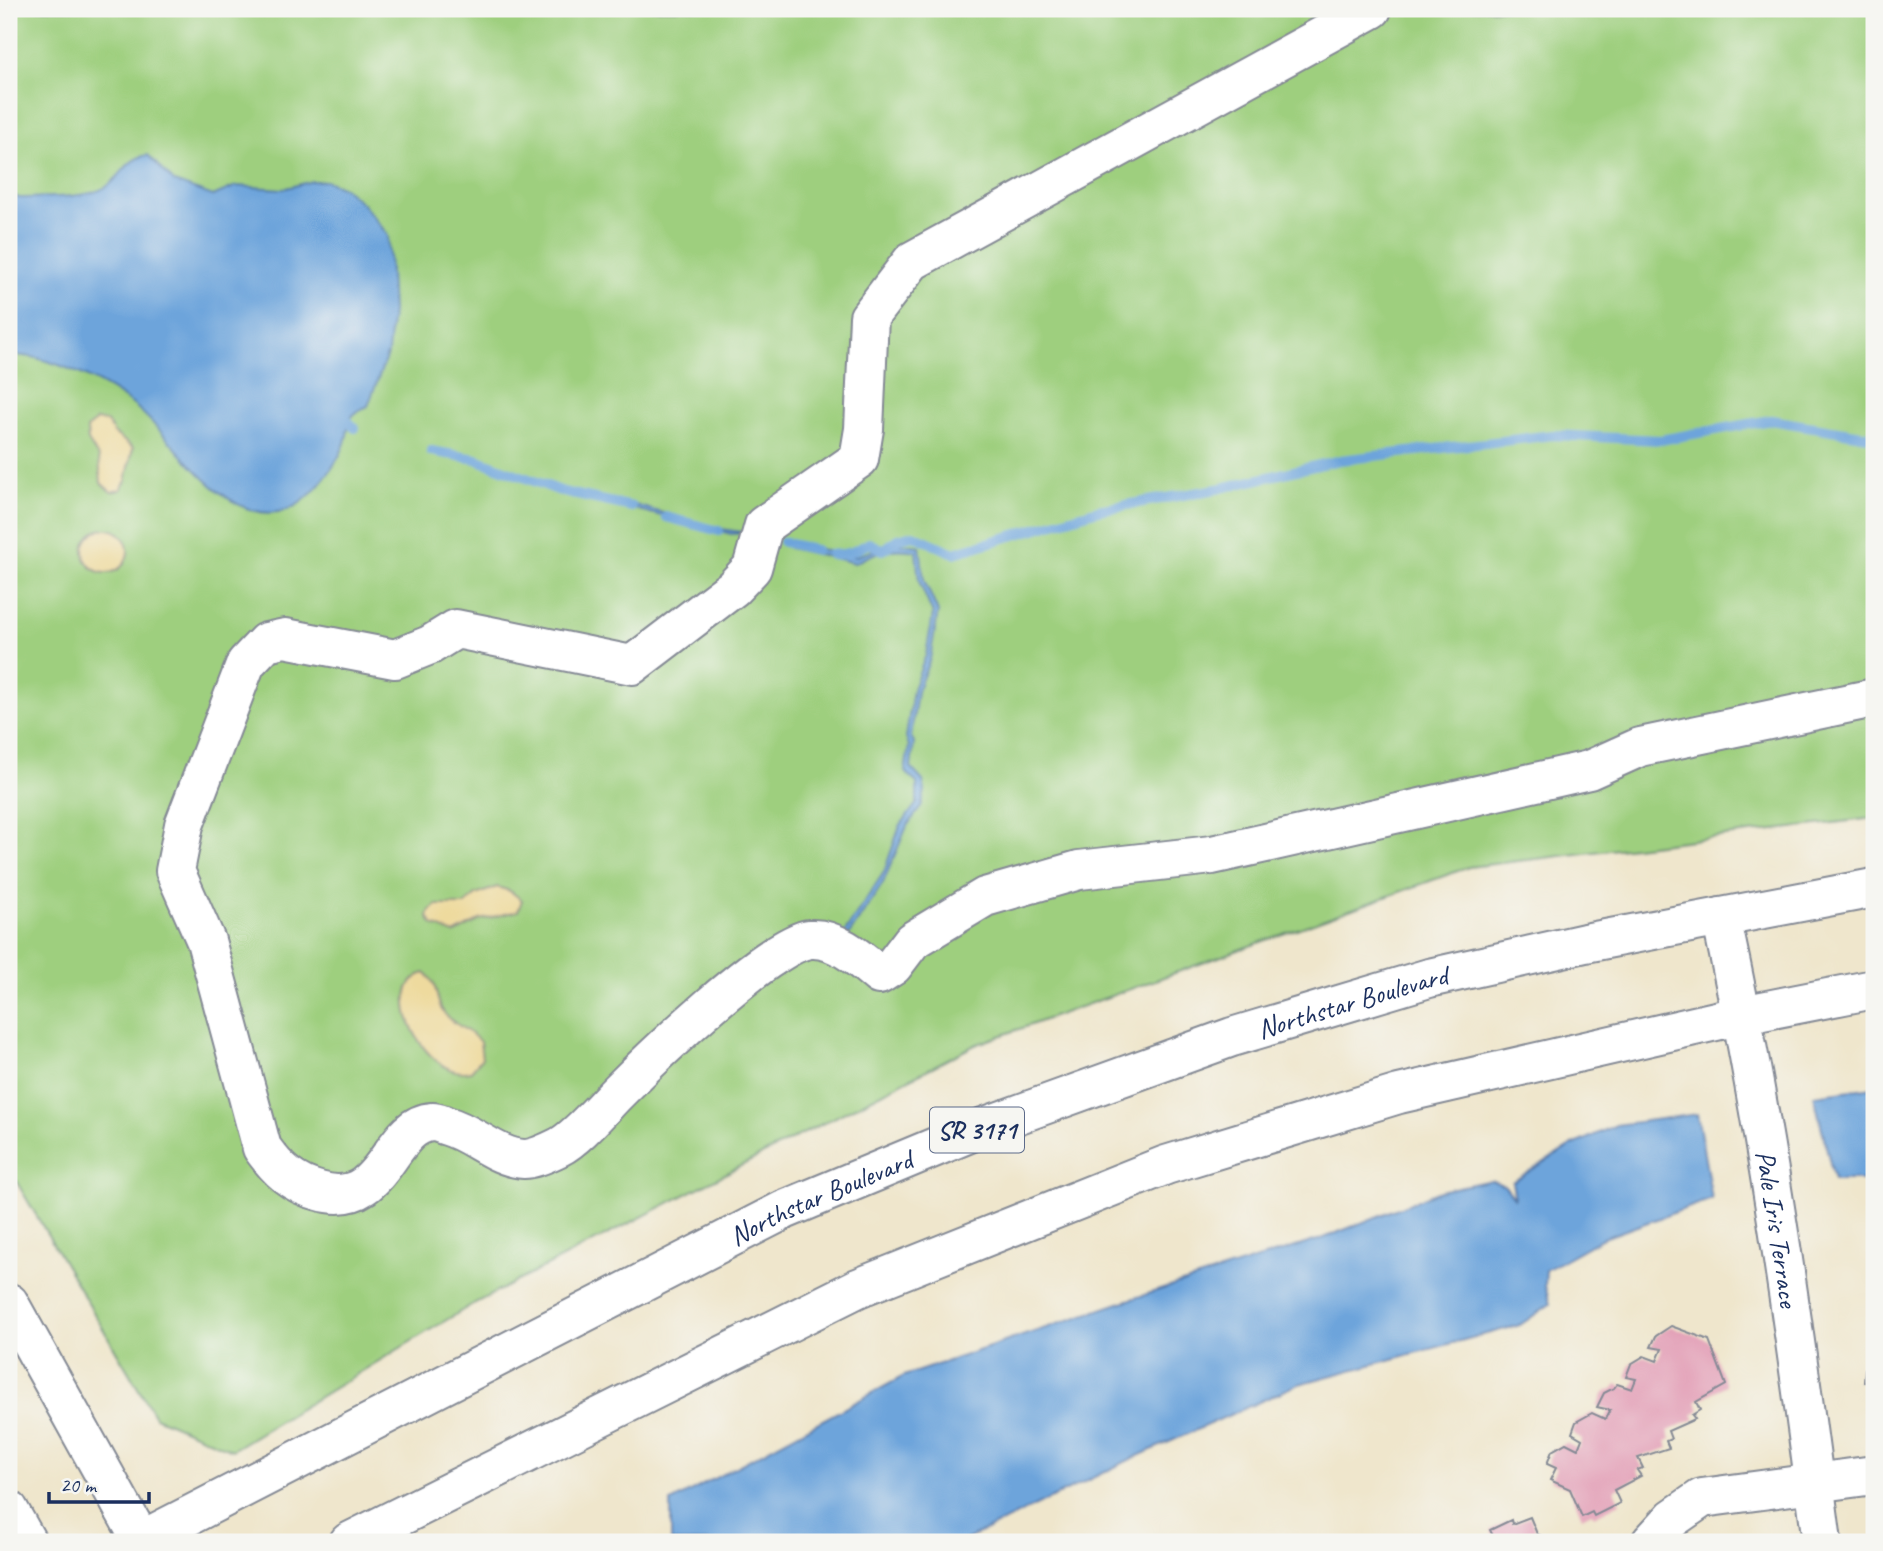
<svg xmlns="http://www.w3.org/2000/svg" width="1883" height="1551" font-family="Caveat,sans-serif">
	<rect width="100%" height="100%" fill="#f6f6f2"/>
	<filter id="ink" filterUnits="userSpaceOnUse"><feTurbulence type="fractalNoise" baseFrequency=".0143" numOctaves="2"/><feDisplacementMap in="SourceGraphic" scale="14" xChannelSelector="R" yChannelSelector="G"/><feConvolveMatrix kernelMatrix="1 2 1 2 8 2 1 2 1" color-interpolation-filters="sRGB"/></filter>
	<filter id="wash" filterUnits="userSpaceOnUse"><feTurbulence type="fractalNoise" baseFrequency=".00686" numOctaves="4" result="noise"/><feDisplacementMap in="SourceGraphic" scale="28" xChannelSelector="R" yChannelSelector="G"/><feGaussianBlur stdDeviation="1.57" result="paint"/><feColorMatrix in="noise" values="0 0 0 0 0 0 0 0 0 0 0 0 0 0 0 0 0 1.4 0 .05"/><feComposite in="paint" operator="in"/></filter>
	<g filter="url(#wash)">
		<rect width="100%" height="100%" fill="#efe6cc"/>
		<path fill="#9ecf7e" stroke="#5c7f6e" stroke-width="2" d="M9 9H1874V818L1469 867 975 1045 473 1304 232 1450 155 1417 9 1169Z"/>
		<path fill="#eeda9e" stroke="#84847e" stroke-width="2" d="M96 420 107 422 114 433 133 448 126 481 120 490 111 492 101 483 99 458 88 441 87 429Z
			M84 551a22 22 0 1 1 44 0a22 22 0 1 1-44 0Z
			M497 887 510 891 522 900 518 911 480 920 454 934 433 925 428 917 430 910 437 905H464L476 895Z
			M425 973C440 985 434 1000 444 1013 454 1026 470 1029 480 1042L482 1058 471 1071C427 1082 378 988 425 973Z"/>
		<path fill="#6da4db" stroke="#446a9c" stroke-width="2" d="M148 155 174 182 213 196 236 186 283 189 312 181H327L344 188 363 204 388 235 392 311 388 352 368 406C340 418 353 427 343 448 334 469 309 503 286 510 225 530 174 435 132 404 105 384 72 368 40 359 30 356 19 356 9 354V193L19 198C42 197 86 199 106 187 123 176 126 158 148 155Z
			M628 503 715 528 747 533 731 534 619 505Z
			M786 541 854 557 896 543 920 546 924 580 938 612 930 659 917 691 911 737 914 742 911 768 923 781 925 791 921 807 907 826 883 883 847 938 843 935 884 872 900 826 917 803V783L905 772 909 746 906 738 913 689 926 655 933 614 919 581 916 551C892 547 876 551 855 563L789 548Z
			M1874 1087V1180H1834L1814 1095Z
			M1697 1114 1712 1199 1601 1239 1546 1270 1545 1286 1550 1304 1520 1325 1299 1384 1129 1460 962 1542H671V1502L904 1376 1125 1301 1324 1238 1440 1191 1491 1180 1505 1186 1515 1199 1512 1182 1571 1146 1616 1125Z"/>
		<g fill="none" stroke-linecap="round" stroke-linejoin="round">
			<path stroke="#6da4db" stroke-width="10" d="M340 414 355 428
				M431 451 476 459 563 492 632 507
				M666 517 719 531
				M783 542 816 550
				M831 554C845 557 857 550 869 543L883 550 898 539 913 535 954 553 1098 510 1217 489 1340 460 1553 435 1660 440 1771 420 1874 437"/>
		</g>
		<g id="blocks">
			<path fill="#e3a1b8" d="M1874 1324V1383L1864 1382 1868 1331Z
				M1671 1326 1709 1340 1726 1385 1696 1402 1700 1410 1692 1415 1695 1419 1668 1431 1671 1439 1666 1441 1669 1448 1638 1458 1643 1468 1637 1470 1641 1476 1614 1490 1620 1503 1594 1516 1592 1512 1582 1517 1570 1489 1550 1480 1556 1468 1547 1464 1552 1451 1566 1443 1578 1449 1582 1439 1572 1433 1576 1422 1592 1413 1605 1419 1610 1410 1597 1407 1604 1393 1614 1388 1617 1384 1632 1389 1636 1379 1626 1377 1631 1364 1644 1356 1657 1361 1662 1349 1651 1347 1656 1336Z
				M1530 1517 1537 1534 1554 1542H1496L1490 1530 1511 1520 1512 1524Z"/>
		</g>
	</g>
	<g filter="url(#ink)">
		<use href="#blocks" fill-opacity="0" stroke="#858a95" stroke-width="2"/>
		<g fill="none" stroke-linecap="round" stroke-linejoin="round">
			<defs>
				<g id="minor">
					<path d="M1372 9 912 261 869 317 864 429 859 459 764 525 752 568 733 588 632 665 456 629 430 645 395 659 285 638 266 642 246 663 184 825 175 871 206 941 262 1148C278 1170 292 1184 319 1191 386 1211 387 1125 432 1122 436 1121 443 1125 447 1126 473 1133 497 1158 524 1159 534 1159 551 1151 559 1147 577 1138 602 1108 617 1093 649 1061 770 943 810 939 836 937 861 960 879 975L893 966 912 941 985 897 1079 870 1212 855 1589 770 1640 747 1874 698"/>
					<path id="s1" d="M1721 917C1766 1123 1795 1333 1822 1542"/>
					<path d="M1651 1542 1673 1518 1702 1498 1874 1475"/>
				</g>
				<g id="major">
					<path d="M9 1303 142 1542"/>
					<path d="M9 1510 27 1542"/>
					<path id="s2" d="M138 1542 784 1210 986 1126 1232 1037 1429 978 1585 943 1874 888"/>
					<path d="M349 1542 858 1288 1166 1165 1399 1094 1742 1015 1874 989"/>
				</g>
			</defs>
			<use href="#minor" stroke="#858a95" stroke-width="42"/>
			<use href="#major" stroke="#858a95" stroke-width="42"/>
			<use href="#minor" stroke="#fff" stroke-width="38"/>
			<use href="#major" stroke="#fff" stroke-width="38"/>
		</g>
	</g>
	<g text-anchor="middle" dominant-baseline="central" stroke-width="5" stroke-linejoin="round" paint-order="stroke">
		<rect fill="#f6f6f2" stroke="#5d6b8a" stroke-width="2" x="930" y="1107.5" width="94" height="45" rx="5"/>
		<g font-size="26" font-weight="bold" fill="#1b2f5e">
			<text x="977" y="1130">SR 3171</text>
		</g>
		<g font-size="28" fill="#1b2f5e" stroke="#f6f6f2">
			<text stroke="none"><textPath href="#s2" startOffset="1332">Northstar Boulevard</textPath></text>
			<text stroke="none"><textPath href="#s2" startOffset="765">Northstar Boulevard</textPath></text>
			<text stroke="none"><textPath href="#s1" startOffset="317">Pale Iris Terrace</textPath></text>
		</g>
	</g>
	<rect width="1883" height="1551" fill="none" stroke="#f6f6f2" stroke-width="35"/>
	<path d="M49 1492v10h100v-10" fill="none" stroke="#1b2f5e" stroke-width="3.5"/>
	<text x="60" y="1492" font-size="21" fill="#1b2f5e" stroke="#f6f6f2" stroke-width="5" paint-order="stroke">20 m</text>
</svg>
